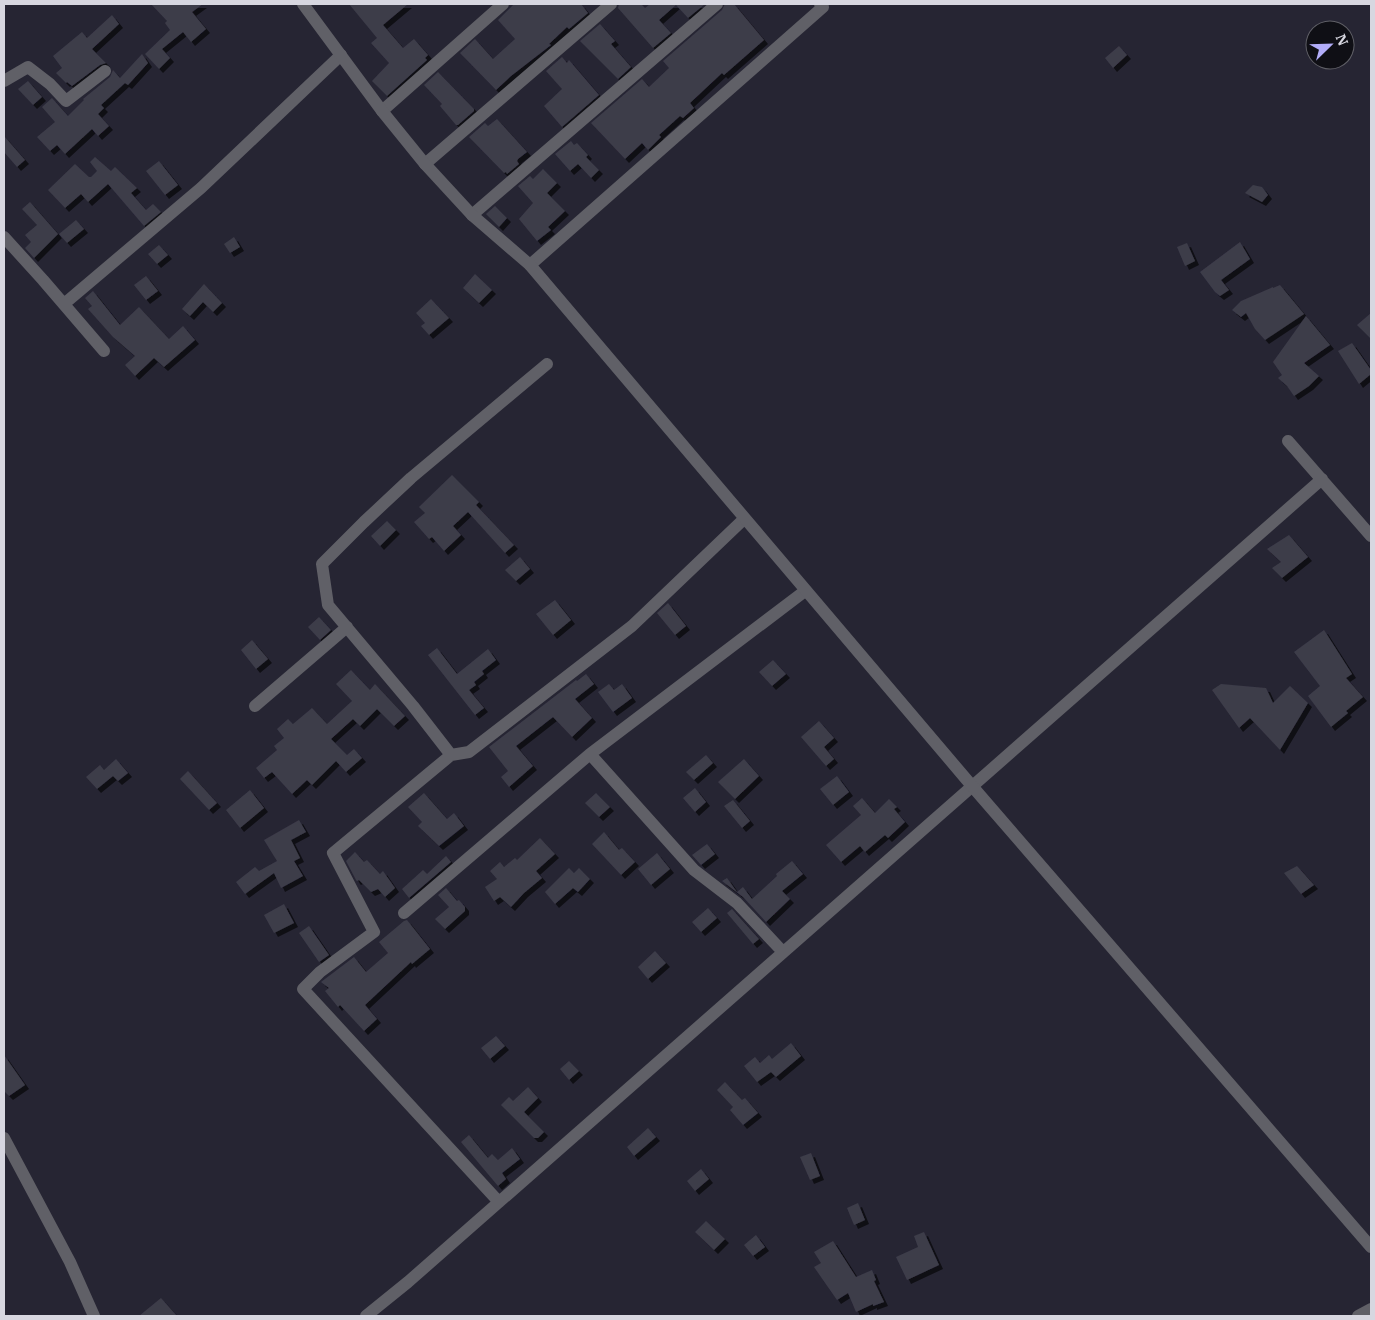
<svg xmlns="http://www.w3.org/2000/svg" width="1375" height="1320" font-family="'IBM Plex Serif',serif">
	<defs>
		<filter id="shadow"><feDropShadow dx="4" dy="4" stdDeviation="0" flood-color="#0009"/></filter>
	</defs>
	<rect width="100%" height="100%" fill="#262533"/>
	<path fill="#3d3c4a" filter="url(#shadow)" d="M151 4H203L192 12 206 29 191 42 183 32 162 49 170 58 159 69 145 54 170 30 165 23 167 21Z
		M349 4H408L383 25 403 48 414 39 428 55 425 58 427 60 387 96 372 81 389 63 371 43 377 38Z
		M514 4H581L588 13 569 29 567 27 549 44 551 45 511 76 496 90 460 53 475 39 493 59 515 39 498 20Z
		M619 4H641L645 8 650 4H705L688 18 676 5 659 20 671 33 653 48 618 8Z
		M725 4H734L764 40 724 75 722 73 690 103 694 108 683 118 680 116 659 135 661 137 648 150 642 143 625 159 591 123 642 79 649 87 669 68 663 61 722 10Z
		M112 15 119 24 92 49 106 63 100 65 72 86 67 82 66 83 56 73 62 68 53 56 82 32 87 38Z
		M600 24 615 41 611 44 631 67 618 79 580 41Z
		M1119 46 1127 55 1113 68 1105 58Z
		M142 54 148 63 128 85 125 83 101 105 104 108 98 114 109 126 98 136 92 129 65 154 57 145 50 151 37 137 55 122 42 107 52 98 68 116 84 100 83 99 110 77 113 70 120 78Z
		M562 57 567 63 569 60 599 95 562 127 544 106 562 89 546 71Z
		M438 72 474 109V111L458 125H456L440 106 442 104 424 85Z
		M28 81 42 97 33 105 18 89Z
		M497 119 527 152 518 159 517 161 519 164 507 174 506 172 504 173 469 137 485 123 488 126Z
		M4 136 25 160 17 167 4 152Z
		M571 141 574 145 577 143 588 155 586 157 599 170 591 178 578 164 570 171 555 154Z
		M95 157 111 171 115 167 137 188 131 193 146 210 153 204 161 212 144 226 108 184 88 202 81 194 65 208 48 190 75 164 89 177H91L97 171 90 162Z
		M159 161 178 185 165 195 146 171Z
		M543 169 557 183 547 193 565 211 548 227 551 230 537 241 519 219 533 203 518 186 530 176 533 179Z
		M1253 185 1262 187 1268 195 1262 202 1245 193Z
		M30 202 58 234 34 258 25 248 31 242 25 235 37 225 22 209Z
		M495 206 507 218 499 227 486 214Z
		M76 220 84 229 67 243 59 234Z
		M234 237 240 247 230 253 224 244Z
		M1240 242 1250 259 1221 280 1229 290 1220 296 1215 292 1200 272Z
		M1187 243 1195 261 1185 266 1177 247Z
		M159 245 168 255 157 264 148 254Z
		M475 274 492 290 479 303 463 288Z
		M146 276 158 291 146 300 134 285Z
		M204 284 222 303 213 312 203 302 190 316 182 309Z
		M1280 285 1304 314 1265 340 1255 329 1246 313 1241 317 1232 310 1241 301 1273 287V288Z
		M93 291 120 325 139 307 169 339 183 326 195 340 164 367 154 358 135 376 125 365 135 356 113 337 88 309 92 306 85 298Z
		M431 299 449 318 429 335 421 326 425 323 416 313Z
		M1371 313V339L1357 325Z
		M1306 316 1330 345 1304 363 1319 376 1309 386 1294 396 1287 386 1278 378 1282 375 1273 362Z
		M1352 343 1371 370V374L1359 384 1338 351Z
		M452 475 479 502 476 505 514 545 505 553 468 512 453 526 461 535 444 551 432 537 429 539 414 522 425 513 419 507Z
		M387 521 396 530 380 546 371 536Z
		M1289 535 1308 557 1282 578 1272 568 1281 562 1267 549Z
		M520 557 530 569 516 581 505 570Z
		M555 600 571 620 553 635 536 614Z
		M668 603 686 626 675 635 657 613Z
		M319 617 331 630 320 640 308 627Z
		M1324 630 1352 674 1346 678 1363 697 1346 711 1348 713 1331 727 1308 696 1320 686 1294 652Z
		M252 640 268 659 256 669 241 650Z
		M437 648 457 674 488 649 496 660 482 671 484 674 474 682 476 685 469 690 484 708 475 715 428 655Z
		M773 660 786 674 772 686 759 672Z
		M351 670 370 690 375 684 405 716 394 726 377 709 360 726 353 719 331 739 347 755 354 749 362 758 346 772 336 761 312 785 307 780 292 794 272 772 264 778 256 768 277 750 274 746 284 738 277 729 288 719 293 724 312 708 327 724 352 701 336 684Z
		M586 674 594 684 575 699 592 718 572 737 553 717 516 746 533 766 509 787 501 777 508 771 489 747 576 680 577 681Z
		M609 684 614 690 622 684 632 698 613 712 598 692Z
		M1221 684 1266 688 1273 703 1290 686 1308 703 1280 750 1250 718 1239 728 1212 690Z
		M819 721 834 738 824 747 834 759 826 766 801 737Z
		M706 755 713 763 694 780 686 772Z
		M116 759 128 773 118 781 113 776 97 789 86 777 100 765 104 770Z
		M744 759 759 776 735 799 718 782Z
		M188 771 217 803 209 810 180 779Z
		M837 776 849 792 833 805 820 789Z
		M695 788 706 802 695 812 683 798Z
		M250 790 264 808 240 828 226 810Z
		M424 793 447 819 454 813 464 826 439 846 418 826 422 822 408 807Z
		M596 793 610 807 599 817 585 803Z
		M862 798 875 813 889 799 897 807 894 809 905 822 888 838 885 835 865 852 860 846 841 862 826 845 861 815 853 806Z
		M733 800 750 821 742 828 724 806Z
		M299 820 306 832 291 840 300 858 294 861 303 876 281 888 274 873 245 894 236 882 255 867 259 871 277 861 264 840Z
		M604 832 619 850 622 848 635 862 621 875 592 844Z
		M540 838 555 854 536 871 542 878 524 893 511 907 500 897 494 901 485 887 497 879 490 871 500 862 504 867 515 858 517 860Z
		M707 844 715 854 701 865 692 855Z
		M355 852 364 862 367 860 380 874 383 871 395 888 385 897 378 889 371 892 359 880 357 881 356 880 346 861Z
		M657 853 670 869 651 885 638 869Z
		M446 856 451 862 409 898 402 889 423 870 427 874Z
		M792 861 803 874 782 891 790 899 766 922 743 897 722 881 727 878 737 892 743 887 752 899 777 876 776 874Z
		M1297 866 1314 885 1301 894 1284 873Z
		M569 868 574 873 579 868 590 879 578 892 573 888 555 904 545 892Z
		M446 888 457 901 459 900 465 907V911L445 929 435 919 449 907 438 895Z
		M284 904 294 923 274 933 264 915Z
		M708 908 717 918 701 932 692 922Z
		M732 909 759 939 753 944 727 913Z
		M407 920 430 949 412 964 411 962 365 1005 377 1019 364 1031 340 1005 338 1007 325 991 329 988 321 982 354 957 366 972 388 953 379 942 404 921Z
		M309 926 329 955 319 962 299 933Z
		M655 951 666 963 648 979 638 967Z
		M496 1036 505 1046 490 1059 481 1048Z
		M791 1043 801 1056 776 1077 771 1072 757 1082 744 1066 755 1057 760 1063 769 1055 772 1059Z
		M4 1055 25 1085 9 1096 4 1091Z
		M569 1061 579 1071 569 1080 560 1069Z
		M725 1082 742 1100 745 1098 758 1113 743 1125 730 1110 733 1107 717 1090Z
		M528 1087 538 1098 524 1112 544 1132 538 1138H534L501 1105 509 1097 513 1101Z
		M648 1128 656 1137 634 1156 627 1147Z
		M469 1135 488 1158 492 1154 498 1160 512 1148 520 1159 502 1173 506 1179 498 1186 461 1142Z
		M811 1153 820 1176 810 1180 800 1157Z
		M701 1169 709 1179 695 1191 687 1181Z
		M858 1203 865 1220 854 1225 847 1208Z
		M706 1221 725 1239 714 1250 695 1232Z
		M924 1232 939 1265 907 1280 896 1257 918 1247 914 1236Z
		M756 1235 765 1247 753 1256 744 1245Z
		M833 1241 856 1277 872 1270 876 1280 874 1281 884 1302 873 1306V1304L856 1312 848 1293 837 1300 814 1267 821 1263 814 1252Z
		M161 1298 177 1316H139Z"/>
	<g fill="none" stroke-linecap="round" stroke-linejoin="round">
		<path stroke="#606067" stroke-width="12" d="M4 81 28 67 50 84 66 101 105 71
			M382 111 503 4
			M425 164 611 4
			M472 215 717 4
			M4 237 43 280 104 351
			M530 265 823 7 820 4
			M64 304 201 188 341 55
			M1288 441 1371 536
			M255 706 347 627
			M590 754 694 870 737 903 783 952
			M451 755 413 706 328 605 322 564 364 522 411 478 547 364
			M404 913 590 754 805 591
			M4 1138 70 1262 94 1316
			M499 1202 303 989 320 972 374 932 333 853 451 755 469 752 632 626 744 519
			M366 1316 408 1282 1322 479
			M1358 1316 1371 1309"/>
		<path stroke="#606067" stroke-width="12" d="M303 4 382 111 425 164 472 215 530 265 972 786 1371 1247"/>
	</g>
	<rect width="1375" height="1320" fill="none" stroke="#d7d7e0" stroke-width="10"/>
	<g transform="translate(1330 45) rotate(67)"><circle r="24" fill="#0f0f15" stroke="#5f5f66"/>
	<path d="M0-4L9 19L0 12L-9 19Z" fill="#b2adf9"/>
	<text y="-8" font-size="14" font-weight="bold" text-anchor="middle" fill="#d7d7e0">N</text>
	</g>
</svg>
